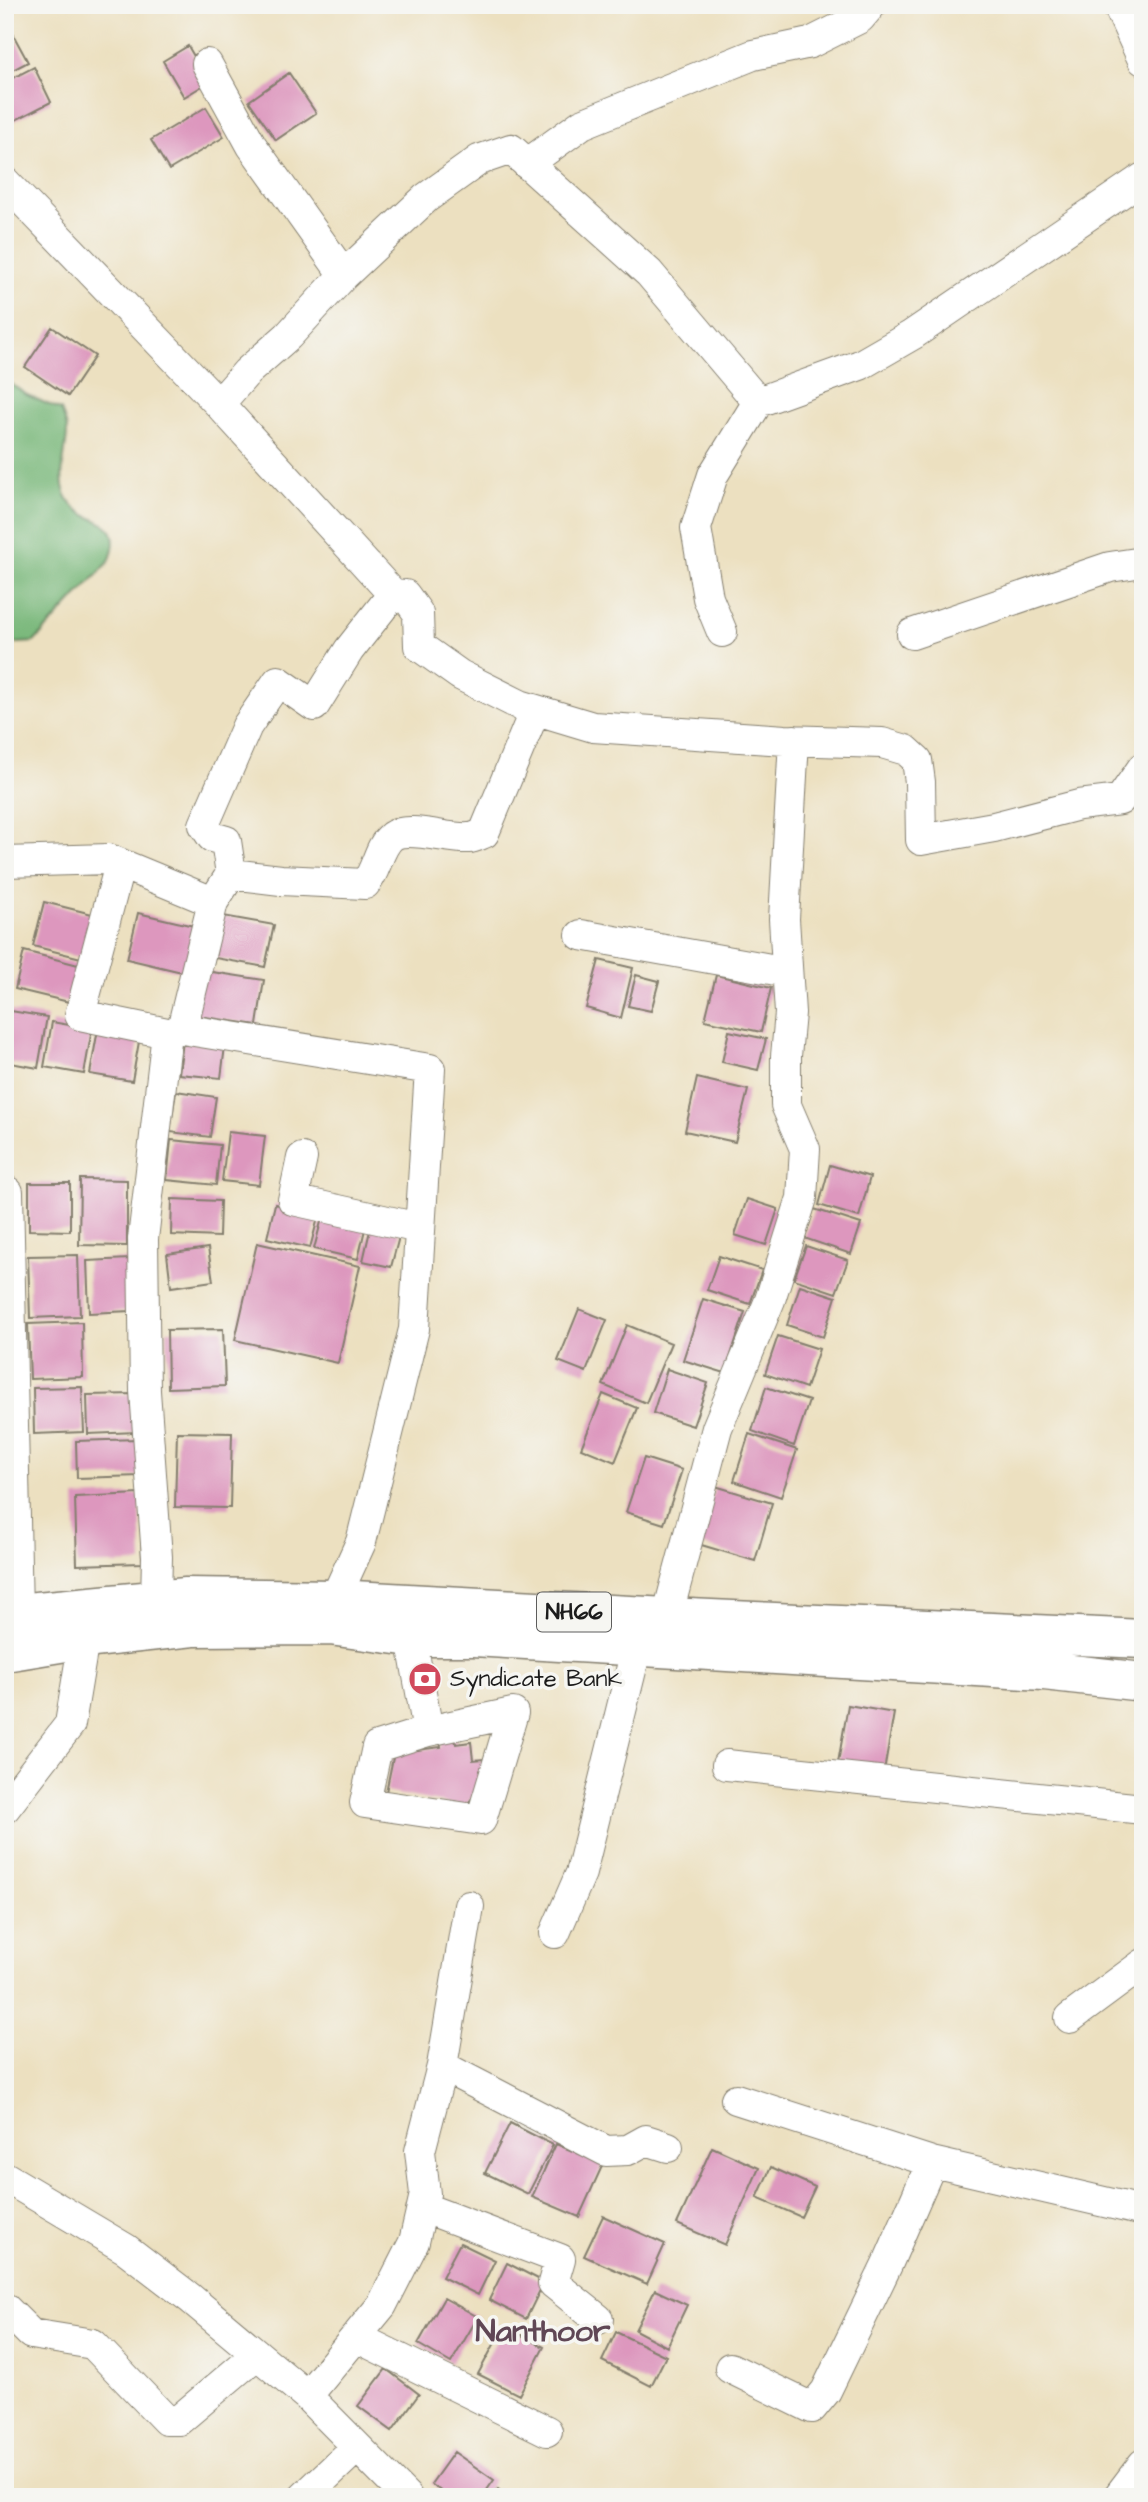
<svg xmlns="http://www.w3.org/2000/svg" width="1148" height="2502" font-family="'Architects Daughter',sans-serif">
	<rect width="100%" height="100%" fill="#f6f6f2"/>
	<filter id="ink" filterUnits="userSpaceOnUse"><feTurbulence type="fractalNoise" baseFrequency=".0143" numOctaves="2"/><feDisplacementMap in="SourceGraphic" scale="14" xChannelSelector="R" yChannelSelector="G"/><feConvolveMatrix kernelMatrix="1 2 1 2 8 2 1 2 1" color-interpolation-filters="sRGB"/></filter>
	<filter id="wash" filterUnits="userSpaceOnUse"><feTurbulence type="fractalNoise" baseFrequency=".00686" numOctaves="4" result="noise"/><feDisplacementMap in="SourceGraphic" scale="28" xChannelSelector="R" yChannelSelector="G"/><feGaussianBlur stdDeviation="1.57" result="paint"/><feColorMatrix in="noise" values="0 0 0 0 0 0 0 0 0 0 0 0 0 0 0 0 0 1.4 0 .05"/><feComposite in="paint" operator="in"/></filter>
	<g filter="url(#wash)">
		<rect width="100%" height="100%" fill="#ece0c0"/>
		<path fill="#78b779" stroke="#4a6a4a" stroke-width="2" d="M5 380 27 395 61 410C63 416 67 424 67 431 67 450 57 477 66 495 82 530 129 511 109 562L34 642 5 644Z"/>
		<g id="blocks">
			<path fill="#dd97be" d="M5 5H8L13 16 5 21Z
				M9 27 28 62 5 74V29Z
				M188 46 209 82 184 97 163 61Z
				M34 67 51 102 6 125 5 82Z
				M289 73 316 113 276 140 249 101Z
				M206 107 224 137 169 170 151 140Z
				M52 327 95 356 68 396 25 367Z
				M44 902 92 914 81 958 33 946Z
				M138 913 198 927 186 973 127 959Z
				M223 916 274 925 265 967 215 958Z
				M24 951 82 966 73 1003 15 989Z
				M599 960 633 968 621 1018 586 1008Z
				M199 970 264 980 257 1025 192 1015Z
				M636 975 659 981 651 1011 628 1006Z
				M716 975 771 988 761 1032 705 1020Z
				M5 1010 47 1017 38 1068 5 1062Z
				M52 1022 92 1029 84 1074 44 1067Z
				M98 1029 140 1036 132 1081 90 1074Z
				M729 1031 766 1039 758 1070 722 1062Z
				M183 1041 225 1046 221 1078 179 1074Z
				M697 1078 748 1090 735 1142 685 1131Z
				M176 1091 216 1097 210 1137 170 1132Z
				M228 1132 265 1136 259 1185 222 1181Z
				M171 1140 220 1145 216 1185 167 1180Z
				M830 1165 870 1177 859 1217 819 1205Z
				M80 1179 127 1180V1246L79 1245Z
				M29 1183H70V1231L29 1230Z
				M172 1199 220 1201 219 1237 171 1235Z
				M747 1199 778 1209 766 1245 735 1235Z
				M275 1204 319 1214 310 1248 267 1238Z
				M814 1209 861 1224 851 1254 804 1238Z
				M323 1214 366 1225 358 1259 314 1249Z
				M371 1226 400 1233 391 1267 363 1261Z
				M257 1243 360 1266 338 1363 235 1340Z
				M806 1246 848 1260 836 1293 794 1279Z
				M208 1248 213 1281 171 1287 167 1254Z
				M78 1255 80 1316 30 1318 28 1256Z
				M719 1256 762 1270 750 1304 707 1290Z
				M130 1259 131 1311 89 1313 87 1261Z
				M800 1285 836 1297 823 1337 787 1325Z
				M703 1299 745 1312 725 1373 683 1360Z
				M579 1309 607 1320 586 1372 558 1361Z
				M82 1322 83 1377 30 1379 28 1324Z
				M627 1325 671 1343 646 1403 603 1385Z
				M223 1329 225 1386 168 1388 167 1330Z
				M778 1336 819 1349 806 1388 765 1374Z
				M667 1369 708 1383 693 1426 653 1413Z
				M82 1387 84 1432 34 1434 33 1388Z
				M766 1387 809 1401 794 1446 752 1431Z
				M136 1394 137 1432 88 1434 87 1395Z
				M603 1394 637 1408 615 1462 581 1448Z
				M177 1432 232 1433 230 1508 175 1507Z
				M749 1434 797 1450 781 1497 734 1481Z
				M138 1439 140 1476 77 1478 76 1441Z
				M644 1458 682 1470 664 1524 626 1512Z
				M715 1486 772 1503 755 1561 698 1544Z
				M140 1494 142 1563 77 1565 75 1497Z
				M848 1705 894 1713 884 1771 838 1763Z
				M454 1729 456 1744 471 1742 473 1760 484 1759 487 1779 465 1807 386 1792 394 1753 441 1747 439 1732Z
				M510 2123 553 2145 528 2194 485 2173Z
				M556 2144 603 2164 579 2217 532 2197Z
				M712 2147 759 2168 725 2245 677 2224Z
				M771 2167 815 2187 801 2217 757 2198Z
				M603 2216 665 2244 647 2284 584 2256Z
				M460 2243 495 2260 478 2295 442 2277Z
				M507 2263 544 2282 526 2319 489 2300Z
				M655 2290 687 2305 667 2347 635 2330Z
				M444 2298 478 2317 451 2363 418 2344Z
				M504 2326 544 2347 519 2395 478 2374Z
				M616 2332 666 2356 651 2386 602 2361Z
				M386 2369 419 2394 392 2431 358 2406Z
				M454 2452 494 2480 482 2497H449L431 2484Z
				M498 2489 508 2497H492Z"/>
		</g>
	</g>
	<g filter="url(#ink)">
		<use href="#blocks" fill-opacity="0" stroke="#847e6e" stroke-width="2"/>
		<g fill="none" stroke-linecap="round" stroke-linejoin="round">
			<defs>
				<path id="minor" d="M1118 5 1143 60
					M207 64 252 146 344 275
					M527 164 582 124 753 55 810 43 860 18 871 5
					M5 182 219 404 247 372 288 336 344 275 426 198 479 160 511 149 649 273 758 402
					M219 404 393 594
					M722 632 708 598 696 528 713 475 758 402 860 365 912 335 1143 178
					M912 634 1110 567 1143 562
					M5 862 109 859 213 902
					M120 864 80 1015 167 1033 143 1239 145 1391 157 1557 156 1599
					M231 874 281 880 365 884C377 871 378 847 392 836 408 825 449 840 469 838 474 838 479 835 484 833L535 710
					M581 935 787 972
					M302 1158 293 1200 419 1228
					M8 1192 17 1612
					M335 1599 361 1542 414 1329 430 1069 182 1029 213 902 231 874 226 841 212 837 204 825 247 726 278 681 314 706 349 650 393 594 405 595 418 613 419 646 460 675 520 705 593 727 785 740 882 743 906 750 917 760 920 782 921 840 994 827 1079 805 1120 800 1143 767
					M667 1617 717 1428 770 1300 802 1198 805 1149 786 1105V1056L790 1013 784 919 794 740
					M411 1637 428 1731
					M513 1713 481 1820 365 1803 377 1747 428 1731Z
					M727 1765 1143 1809
					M5 1808 70 1724 84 1639
					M555 1933 581 1873 637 1646
					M1070 2018 1143 1964
					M442 2066 606 2151 628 2150 646 2140 668 2147
					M736 2099 932 2162 1143 2211
					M5 2177 126 2249 190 2298 307 2396
					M422 2207 560 2259 553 2283 598 2319
					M5 2308 31 2334 93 2344 166 2420H179L257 2354
					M356 2337 547 2431
					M730 2368 812 2408 826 2391 887 2265 932 2162
					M304 2497 357 2447
					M407 2497 307 2396 382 2305 414 2242 425 2194 420 2151 442 2066 469 1906
					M1118 2497 1143 2464"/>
				<path id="highway" d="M5 1614 186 1597 335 1599 667 1617 1143 1639
					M5 1652 84 1639 193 1627 330 1626 411 1637H474L1044 1671 1143 1682"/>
			</defs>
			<use href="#minor" stroke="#847e6e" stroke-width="32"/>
			<use href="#highway" stroke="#847e6e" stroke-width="41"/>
			<use href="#minor" stroke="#fff" stroke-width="30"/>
			<use href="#highway" stroke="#fff" stroke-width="38"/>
		</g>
	</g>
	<defs>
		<symbol id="bank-disc" viewBox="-11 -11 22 22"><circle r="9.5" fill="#d1495b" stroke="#f6f6f2"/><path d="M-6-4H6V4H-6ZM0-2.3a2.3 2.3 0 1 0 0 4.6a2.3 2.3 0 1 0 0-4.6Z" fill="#fff"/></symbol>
	</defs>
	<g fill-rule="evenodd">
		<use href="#bank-disc" x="406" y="1660" width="38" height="38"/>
	</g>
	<g text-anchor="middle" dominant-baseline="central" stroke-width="7" stroke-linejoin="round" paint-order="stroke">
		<rect fill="#f6f6f2" stroke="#5d5d5c" stroke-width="2" x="537" y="1592.5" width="74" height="39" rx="5"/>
		<g font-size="23" font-weight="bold" fill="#1c1c1c">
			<text x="574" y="1612">NH66</text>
		</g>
		<g font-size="24" fill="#1c1c1c" stroke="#f6f6f2" text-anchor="start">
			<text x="450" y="1679">Syndicate Bank</text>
		</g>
		<g font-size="32" font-weight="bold" fill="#604755" stroke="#f6f6f2">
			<text x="543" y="2331">Nanthoor</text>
		</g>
	</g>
	<rect width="1148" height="2502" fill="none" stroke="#f6f6f2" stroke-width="28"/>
</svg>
